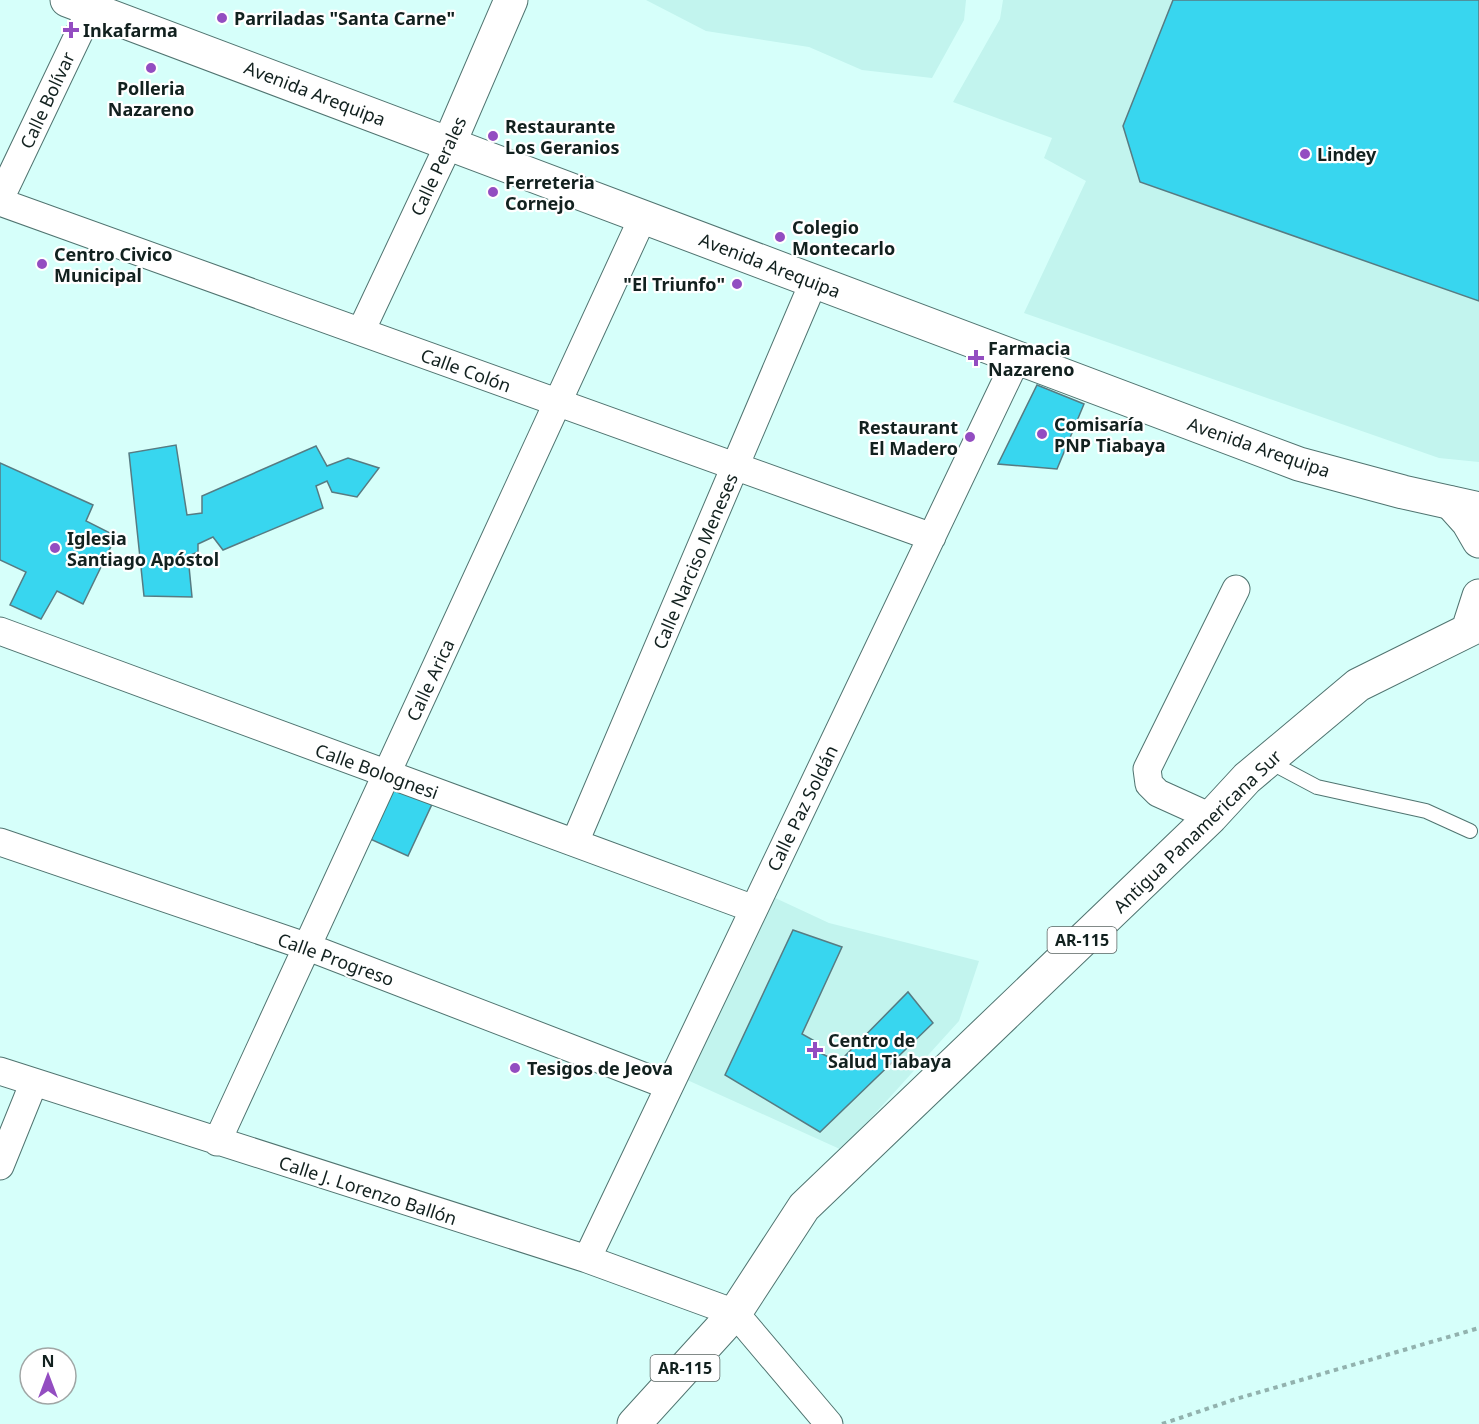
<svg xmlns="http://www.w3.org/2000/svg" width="1479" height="1424" font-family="'Noto Sans',sans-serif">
	<rect width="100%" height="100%" fill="#d6fffa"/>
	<path fill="#c2f4ee" d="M646 0H966L964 20 932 78 862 70 809 47 706 31Z
		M1003 0H1479V462L1439 458 1024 313 1086 181 1044 158 1052 138 953 102 1000 19Z
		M771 896 829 923 979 961 959 1021 842 1150 685 1079Z"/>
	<path fill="#38d6ef" stroke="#577b82" stroke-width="1.5" d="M1173 0H1479V301L1140 182 1123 126Z
		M1037 385 1084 404 1057 469 998 464Z
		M176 445 187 515 202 513V496L316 446 327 466 348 458 379 468 357 497 332 492 327 481 316 486 323 508 223 550 213 537 198 544V552L188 556 192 597 144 596 129 453Z
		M0 463 93 505 86 521 116 536 83 604 57 591 41 619 10 605 26 572 0 560Z
		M395 785 433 802 408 856 370 839Z
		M793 930 842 947 802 1034 818 1043 812 1049 839 1062 908 992 933 1023 820 1132 725 1075Z"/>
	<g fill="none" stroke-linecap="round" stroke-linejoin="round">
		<defs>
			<path id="lane" d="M1268 761 1317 787 1426 811 1470 831"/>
			<path id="street" d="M0 199 95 0
				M0 202 932 537
				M361 331 449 144
				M0 631 754 909
				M1211 817 1158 793 1149 784 1147 769 1236 589
				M0 842 308 947 669 1086
				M575 842 814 281
				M0 1071 587 1259 735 1313 829 1424
				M217 1142 643 217
				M0 1166 34 1082
				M587 1259 1017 358"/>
			<path id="secondary" d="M67 0 1299 464 1403 492 1479 509
				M449 144 511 0"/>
			<path id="primary" d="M1451 503 1468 522 1479 541
				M1468 630 1479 596
				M634 1424 735 1313 804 1207 1211 817 1247 778 1358 685 1479 625"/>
		</defs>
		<use href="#lane" stroke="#507470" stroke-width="16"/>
		<use href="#street" stroke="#507470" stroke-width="29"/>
		<use href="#secondary" stroke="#507470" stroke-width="35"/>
		<use href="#primary" stroke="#507470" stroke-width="35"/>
		<path stroke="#92b2ae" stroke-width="4" stroke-dasharray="4.5 4.5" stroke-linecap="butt" d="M1162 1424 1236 1399 1479 1328"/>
		<use href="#lane" stroke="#fff" stroke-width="14"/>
		<use href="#street" stroke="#fff" stroke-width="27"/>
		<use href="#secondary" stroke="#fff" stroke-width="33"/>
		<use href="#primary" stroke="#fff" stroke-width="33"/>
	</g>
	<g fill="#934dc1" stroke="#fff" stroke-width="2">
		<circle cx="222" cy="18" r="6"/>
		<path d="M68 21h6v6h6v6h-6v6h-6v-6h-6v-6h6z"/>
		<circle cx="151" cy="68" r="6"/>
		<circle cx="493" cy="136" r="6"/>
		<circle cx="1305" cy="154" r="6"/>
		<circle cx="493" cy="192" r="6"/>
		<circle cx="780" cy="237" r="6"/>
		<circle cx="42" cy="264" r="6"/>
		<circle cx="737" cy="284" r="6"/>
		<path d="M973 349h6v6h6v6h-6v6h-6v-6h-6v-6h6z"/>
		<circle cx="1042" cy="434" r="6"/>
		<circle cx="970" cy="437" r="6"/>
		<circle cx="55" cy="548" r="6"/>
		<path d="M812 1041h6v6h6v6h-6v6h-6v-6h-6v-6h6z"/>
		<circle cx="515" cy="1068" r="6"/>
	</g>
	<g text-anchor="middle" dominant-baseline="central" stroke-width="4.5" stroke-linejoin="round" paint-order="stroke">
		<g fill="#fff" stroke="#596462" stroke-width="1.5">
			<rect x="1047.5" y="927" width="69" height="26" rx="4.5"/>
			<rect x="650.5" y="1355" width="69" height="26" rx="4.5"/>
		</g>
		<g font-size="16" font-weight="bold" fill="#12211f">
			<text x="1082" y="940">AR-115</text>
			<text x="685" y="1368">AR-115</text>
		</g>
		<g font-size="18" font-weight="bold" fill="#12211f" stroke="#fff" text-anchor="start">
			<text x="234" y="18">Parriladas "Santa Carne"</text>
			<text x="83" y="30">Inkafarma</text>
			<text x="151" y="88" text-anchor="middle">Polleria<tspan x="151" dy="21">Nazareno</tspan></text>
			<text x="505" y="126">Restaurante<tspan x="505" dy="21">Los Geranios</tspan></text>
			<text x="1317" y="154">Lindey</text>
			<text x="505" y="182">Ferreteria<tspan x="505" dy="21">Cornejo</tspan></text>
			<text x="792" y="227">Colegio<tspan x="792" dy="21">Montecarlo</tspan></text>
			<text x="54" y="254">Centro Civico<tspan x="54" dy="21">Municipal</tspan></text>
			<text x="725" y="284" text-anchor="end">"El Triunfo"</text>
			<text x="988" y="348">Farmacia<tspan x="988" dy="21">Nazareno</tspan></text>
			<text x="1054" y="424">Comisaría<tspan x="1054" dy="21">PNP Tiabaya</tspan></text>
			<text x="958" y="427" text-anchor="end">Restaurant<tspan x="958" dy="21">El Madero</tspan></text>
			<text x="67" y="538">Iglesia<tspan x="67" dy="21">Santiago Apóstol</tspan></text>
			<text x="828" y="1040">Centro de<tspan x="828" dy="21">Salud Tiabaya</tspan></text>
			<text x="527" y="1068">Tesigos de Jeova</text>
		</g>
		<g font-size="18" fill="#12211f" stroke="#fff">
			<text transform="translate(315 93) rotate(21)">Avenida Arequipa</text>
			<text transform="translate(47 100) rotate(-65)">Calle Bolívar</text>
			<text transform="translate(438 166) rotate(-65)">Calle Perales</text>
			<text transform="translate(770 265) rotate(21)">Avenida Arequipa</text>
			<text transform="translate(466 370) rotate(20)">Calle Colón</text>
			<text transform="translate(1259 447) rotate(19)">Avenida Arequipa</text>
			<text transform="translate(695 561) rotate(-67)">Calle Narciso Meneses</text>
			<text transform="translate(430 680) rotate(-65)">Calle Arica</text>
			<text transform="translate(377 771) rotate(20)">Calle Bolognesi</text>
			<text transform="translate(802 808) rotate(-64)">Calle Paz Soldán</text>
			<text transform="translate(1197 831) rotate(-44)">Antigua Panamericana Sur</text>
			<text transform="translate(336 959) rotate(20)">Calle Progreso</text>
			<text transform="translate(368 1190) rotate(18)">Calle J. Lorenzo Ballón</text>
		</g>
	</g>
	<g transform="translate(48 1376)"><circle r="28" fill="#ffffff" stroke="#a0a6a5" stroke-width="1.5"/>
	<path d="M0-4.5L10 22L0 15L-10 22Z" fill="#934dc1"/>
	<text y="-9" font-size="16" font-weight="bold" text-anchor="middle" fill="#12211f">N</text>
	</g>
</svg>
